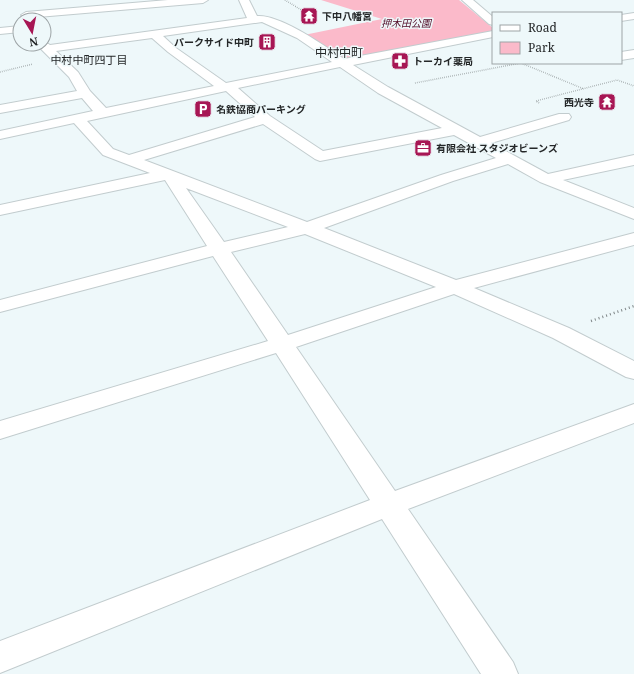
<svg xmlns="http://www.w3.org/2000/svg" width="634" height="674" font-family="'Noto Serif','Noto Sans JP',serif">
	<rect width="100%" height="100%" fill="#eef8fa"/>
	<path fill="#fbbaca" d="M321 0H459L493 28V31L345 59H338L304 35 382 19Z"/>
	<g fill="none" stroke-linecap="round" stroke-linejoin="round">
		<defs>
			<path id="minor" d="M168 0H208L203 3 26 18 21 15 26 12Z
				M239 0H249L257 16C280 14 325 46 344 59L493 31V37L353 65 388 87 480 137 559 114H569L571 117 569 120 491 143 548 174 634 155V165L563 180 634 208V219L540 182 508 164 453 181 324 228 456 280 634 233V245L474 288 569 328 634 361V379L626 377 553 338 454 294 296 347 395 491 634 404V423L408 509 513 662 518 674H481L382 519 0 673V641L370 500 276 353 0 439V421L268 341 213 256 0 312V300L207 246 165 180 0 215V205L150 173 103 155 74 123 0 139V131L93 111 82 98 0 113V105L77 91 69 77 36 44H44V41L50 45 247 18ZM262 22 297 38 332 62 226 83 176 48 163 36ZM152 38 168 52 214 86 106 108 90 91 78 72 56 51ZM340 67 378 93 442 128 323 151 270 116 238 88ZM226 91 255 117 129 155 113 149 87 121ZM263 124 315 159 320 161 454 135 496 158 441 175 307 222 144 160ZM186 188 288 227 224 242ZM305 234 436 287 288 335 231 252Z
				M462 0H473L493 17V25L489 24Z
				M634 13V19L621 21V15Z
				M20 26V32L0 34V28Z
				M634 50V58L621 60V52Z"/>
		</defs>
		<use href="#minor" stroke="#c2ccce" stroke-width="2"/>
		<path stroke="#7f8687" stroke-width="1.5" stroke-dasharray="0.5 1.5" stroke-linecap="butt" d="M285 0 303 11
			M0 72 33 64
			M415 83 521 63 584 89
			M539 103 536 101 617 80 634 86"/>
		<path stroke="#7f8687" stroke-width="2.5" stroke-dasharray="1 3" stroke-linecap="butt" d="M591 321 634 306"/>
		<use href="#minor" fill="#fff" fill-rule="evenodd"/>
	</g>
	<defs>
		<symbol id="temple-square" viewBox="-11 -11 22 22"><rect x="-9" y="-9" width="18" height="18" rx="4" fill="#a71654" stroke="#eef8fa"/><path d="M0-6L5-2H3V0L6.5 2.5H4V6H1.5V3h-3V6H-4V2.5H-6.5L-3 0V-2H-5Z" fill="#fff"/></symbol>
		<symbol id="building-square" viewBox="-11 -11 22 22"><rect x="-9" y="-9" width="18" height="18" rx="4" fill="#a71654" stroke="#eef8fa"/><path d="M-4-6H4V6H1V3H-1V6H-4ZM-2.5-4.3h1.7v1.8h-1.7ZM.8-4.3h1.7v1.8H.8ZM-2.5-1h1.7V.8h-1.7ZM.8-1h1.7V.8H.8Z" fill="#fff"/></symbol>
		<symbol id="pharmacy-square" viewBox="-11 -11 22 22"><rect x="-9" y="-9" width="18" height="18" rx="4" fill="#a71654" stroke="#eef8fa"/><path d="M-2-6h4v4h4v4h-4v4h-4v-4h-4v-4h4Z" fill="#fff"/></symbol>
		<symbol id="parking-square" viewBox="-11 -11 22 22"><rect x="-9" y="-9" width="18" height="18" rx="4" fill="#a71654" stroke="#eef8fa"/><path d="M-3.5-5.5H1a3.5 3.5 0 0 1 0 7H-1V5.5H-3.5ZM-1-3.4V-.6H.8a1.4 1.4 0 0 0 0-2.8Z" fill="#fff"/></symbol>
		<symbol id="office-square" viewBox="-11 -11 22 22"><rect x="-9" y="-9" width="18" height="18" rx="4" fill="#a71654" stroke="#eef8fa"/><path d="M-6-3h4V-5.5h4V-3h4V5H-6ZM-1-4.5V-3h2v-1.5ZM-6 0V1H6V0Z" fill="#fff"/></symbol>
	</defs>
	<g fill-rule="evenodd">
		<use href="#temple-square" x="299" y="6" width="20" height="20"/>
		<use href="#building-square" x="257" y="32" width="20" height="20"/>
		<use href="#pharmacy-square" x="390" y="51" width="20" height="20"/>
		<use href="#temple-square" x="597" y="92" width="20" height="20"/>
		<use href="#parking-square" x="193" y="99" width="20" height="20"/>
		<use href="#office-square" x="413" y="138" width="20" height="20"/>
	</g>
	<g text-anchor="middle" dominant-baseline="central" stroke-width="3" stroke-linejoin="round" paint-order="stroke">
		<g font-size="10" font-weight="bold" fill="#242728" stroke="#eef8fa" text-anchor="start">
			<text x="322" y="16">下中八幡宮</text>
			<text x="254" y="42" text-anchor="end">パークサイド中町</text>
			<text x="413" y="61">トーカイ薬局</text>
			<text x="594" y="102" text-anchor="end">西光寺</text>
			<text x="216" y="109">名鉄協商パーキング</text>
			<text x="436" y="148">有限会社 スタジオビーンズ</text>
		</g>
		<g font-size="10" font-style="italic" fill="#520c28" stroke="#eef8fa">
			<text x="406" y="23">押木田公園</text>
		</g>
		<g font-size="11" fill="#242728" stroke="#eef8fa">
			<text x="89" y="59">中村中町四丁目</text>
		</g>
		<g font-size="12" fill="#242728" stroke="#eef8fa">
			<text x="339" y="52">中村中町</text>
		</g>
	</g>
	<rect x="492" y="12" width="130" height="52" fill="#eef8fa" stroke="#9da4a6"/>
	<rect x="500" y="25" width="20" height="6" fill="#ffffff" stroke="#9da4a6"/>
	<text x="528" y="32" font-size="12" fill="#242728">Road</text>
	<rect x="500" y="42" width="20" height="12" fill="#fbbaca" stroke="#9da4a6"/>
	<text x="528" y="52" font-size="12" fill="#242728">Park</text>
	<g transform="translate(32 32) rotate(170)"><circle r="19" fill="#eef8fa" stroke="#9da4a6"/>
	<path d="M0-3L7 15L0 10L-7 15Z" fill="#a71654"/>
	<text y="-6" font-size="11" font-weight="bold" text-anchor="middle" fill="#242728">N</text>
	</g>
</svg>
